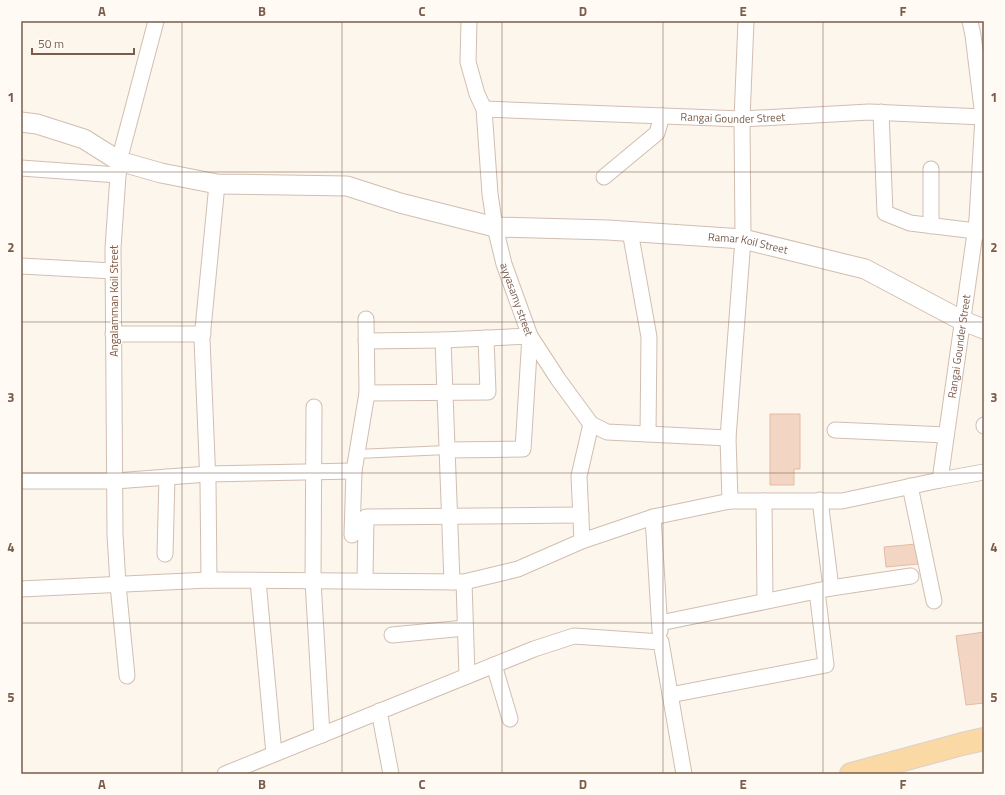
<svg xmlns="http://www.w3.org/2000/svg" width="1005" height="795" font-family="'Titillium Web',sans-serif">
	<rect width="100%" height="100%" fill="#fdf6ec"/>
	<path fill="#f3d5c3" stroke="#e6bba3" d="M770 414H800V469H794V485H770Z
		M916 544 918 564 886 567 884 547Z
		M984 632V703L966 705 956 636Z"/>
	<g fill="none" stroke-linecap="round" stroke-linejoin="round">
		<defs>
			<path id="service" d="M357 454 447 450"/>
			<g id="minor">
				<path id="s1" d="M469 21 468 62 477 94 484 109 490 194 495 227 504 264 530 336 558 379 591 424 607 432 728 438"/>
				<path d="M746 21 742 119 743 239 728 438 730 501H842L940 480 984 472"/>
				<path id="s2" d="M484 109 742 119 869 112 984 117"/>
				<path d="M881 112 885 213 910 223 984 232"/>
				<path d="M21 168 118 175"/>
				<path d="M604 177 657 133 662 116"/>
				<path d="M931 226V169"/>
				<path d="M630 231 649 337 648 434"/>
				<path d="M21 266 113 271"/>
				<path d="M113 334H203"/>
				<path d="M366 341 443 340"/>
				<path d="M367 393 488 392 486 338"/>
				<path d="M314 407 313 581 322 735"/>
				<path d="M984 426V425"/>
				<path d="M835 430 946 435"/>
				<path d="M447 450 523 449 530 336 443 340 452 582"/>
				<path id="s3" d="M940 480 977 219 983 117 973 35 970 21"/>
				<path d="M21 481H115L208 474 354 471"/>
				<path d="M910 486 934 601"/>
				<path d="M764 501 765 601"/>
				<path d="M653 517 660 631"/>
				<path d="M352 535 354 471 367 393 366 319"/>
				<path d="M582 541 579 476 591 424"/>
				<path d="M165 554 167 477"/>
				<path d="M209 580 208 483 202 339 217 184"/>
				<path d="M258 581 274 754"/>
				<path d="M365 581 366 517 581 515"/>
				<path d="M464 582 467 676"/>
				<path d="M831 588 911 576"/>
				<path d="M21 589 209 580 464 582 518 569 582 541 653 517 730 501"/>
				<path d="M660 623 831 588 820 500"/>
				<path d="M392 635 465 628"/>
				<path d="M494 665 510 719"/>
				<path d="M127 676 118 585 115 534 113 248 119 161 156 21"/>
				<path d="M670 695 826 665 817 591"/>
				<path d="M379 711 391 774"/>
				<path d="M225 774 534 649 574 636 661 642 684 774"/>
			</g>
			<g id="tertiary">
				<path id="s4" d="M21 122 37 124 84 139 119 161 161 173 217 184 347 186 400 203 495 227 608 230 743 239 865 269 963 321 984 329"/>
			</g>
			<path id="primary" d="M851 774 962 744 984 739"/>
		</defs>
		<use href="#service" stroke="#d1beb0" stroke-width="10"/>
		<use href="#minor" stroke="#d1beb0" stroke-width="17"/>
		<use href="#tertiary" stroke="#d1beb0" stroke-width="21"/>
		<use href="#primary" stroke="#dad1cd" stroke-width="24"/>
		<use href="#service" stroke="#fff" stroke-width="8"/>
		<use href="#minor" stroke="#fff" stroke-width="15"/>
		<use href="#tertiary" stroke="#fff" stroke-width="19"/>
		<use href="#primary" stroke="#fbd9a5" stroke-width="22"/>
	</g>
	<path fill="none" stroke="#7a5c4d" stroke-width="1" stroke-opacity="0.55" d="M182 21V774M342 21V774M502 21V774M663 21V774M823 21V774M21 172H984M21 322H984M21 473H984M21 623H984"/>
	<g text-anchor="middle" dominant-baseline="central" stroke-width="3" stroke-linejoin="round" paint-order="stroke">
		<g font-size="11" fill="#7a5c4d" stroke="#fffaf3">
			<text stroke="none"><textPath href="#s2" startOffset="249">Rangai Gounder Street</textPath></text>
			<text stroke="none"><textPath href="#s4" startOffset="745">Ramar Koil Street</textPath></text>
			<text stroke="none"><textPath href="#s1" startOffset="285">ayyasamy street</textPath></text>
			<text transform="translate(114 301) rotate(-90)">Angalamman Koil Street</text>
			<text stroke="none"><textPath href="#s3" startOffset="135">Rangai Gounder Street</textPath></text>
		</g>
	</g>
	<rect width="1005" height="795" fill="none" stroke="#fffaf3" stroke-width="44"/>
	<path d="M32 48v6h102v-6" fill="none" stroke="#7a5c4d" stroke-width="2"/>
	<text x="38" y="48" font-size="12" fill="#7a5c4d" stroke="#fffaf3" stroke-width="3" paint-order="stroke">50 m</text>
	<rect x="22" y="22" width="961" height="751" fill="none" stroke="#7a5c4d" stroke-width="1.5"/>
	<g font-size="13" text-anchor="middle" font-weight="bold" fill="#7a5c4d">
		<text x="102" y="16">A</text>
		<text x="262" y="16">B</text>
		<text x="422" y="16">C</text>
		<text x="583" y="16">D</text>
		<text x="743" y="16">E</text>
		<text x="903" y="16">F</text>
		<text x="11" y="102">1</text>
		<text x="994" y="102">1</text>
		<text x="11" y="252">2</text>
		<text x="994" y="252">2</text>
		<text x="11" y="402">3</text>
		<text x="994" y="402">3</text>
		<text x="11" y="552">4</text>
		<text x="994" y="552">4</text>
		<text x="11" y="702">5</text>
		<text x="994" y="702">5</text>
		<text x="102" y="789">A</text>
		<text x="262" y="789">B</text>
		<text x="422" y="789">C</text>
		<text x="583" y="789">D</text>
		<text x="743" y="789">E</text>
		<text x="903" y="789">F</text>
	</g>
</svg>
